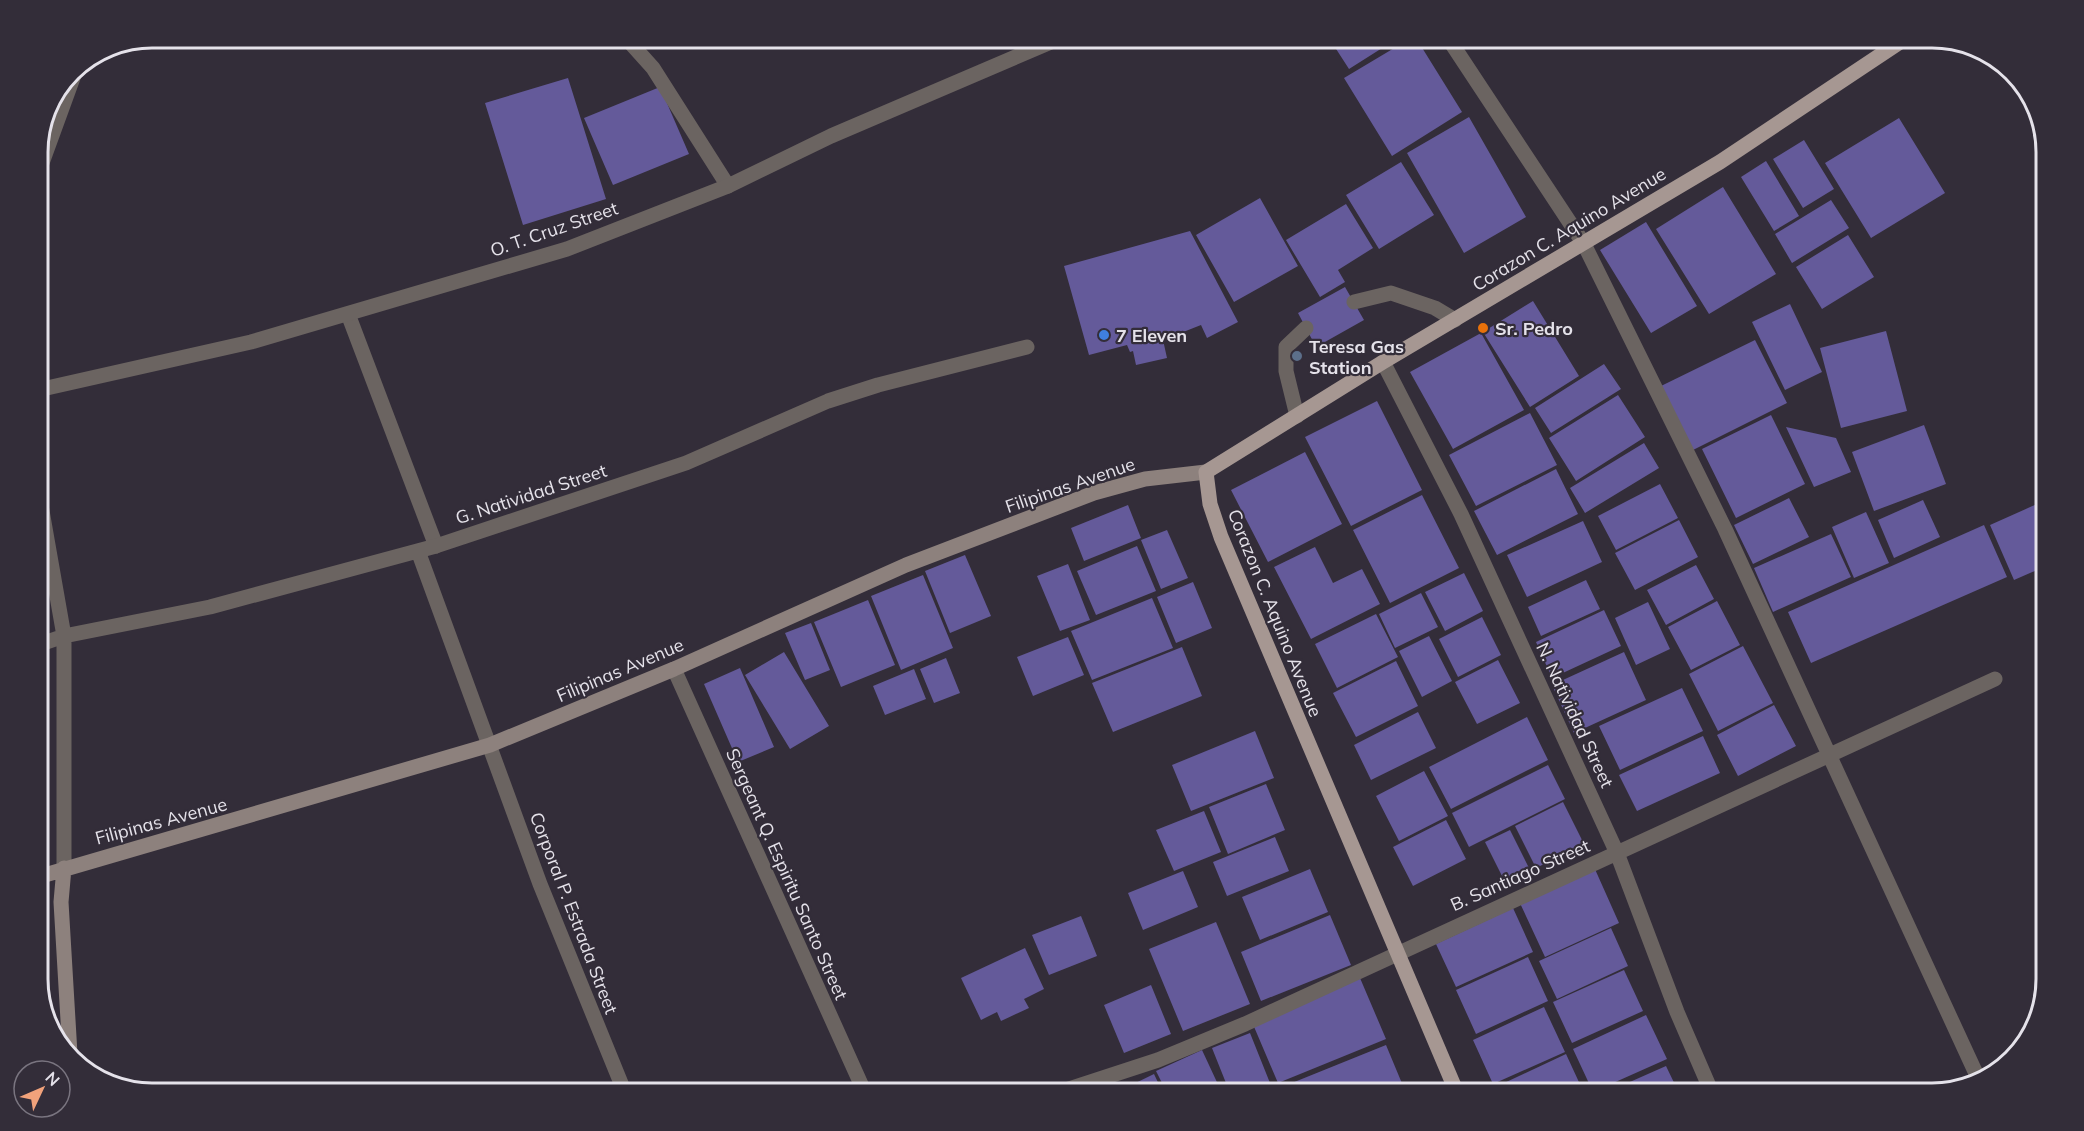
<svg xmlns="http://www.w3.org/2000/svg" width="2084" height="1131" font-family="Mulish,sans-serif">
	<rect width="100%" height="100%" fill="#332d39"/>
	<path fill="#645a9a" d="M182 38H203L193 48Z
		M1329 38H1398L1349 69Z
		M1411 38H1416L1462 112 1392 156 1344 78Z
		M568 78 606 199 523 225 485 103Z
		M660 87 689 154 613 185 584 118Z
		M1469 117 1526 217 1464 253 1407 153Z
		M1899 118 1945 193 1871 238 1825 163Z
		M1804 140 1834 189 1803 208 1773 159Z
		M1766 161 1799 216 1774 231 1741 177Z
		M1401 162 1434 215 1379 249 1346 195Z
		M1723 187 1776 274 1709 314 1656 229Z
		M1260 198 1298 266 1234 302 1196 235Z
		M1831 200 1849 228 1792 263 1775 234Z
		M1346 204 1373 248 1338 270 1345 282 1320 297 1286 240Z
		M1646 222 1697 306 1651 333 1600 250Z
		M1190 231 1238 322 1207 338 1201 325 1163 340 1167 358 1136 365 1133 351 1130 352 1127 345 1089 355 1064 266Z
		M1848 235 1874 277 1822 309 1796 267Z
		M1345 287 1364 320 1316 347 1298 313Z
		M1533 301 1579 376 1530 407 1483 332Z
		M1790 304 1822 372 1785 390 1752 322Z
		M1886 331 1907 411 1841 428 1820 348Z
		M1481 333 1524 410 1453 449 1410 372Z
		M1755 340 1787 403 1693 450 1661 386Z
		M1604 364 1621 389 1551 433 1535 408Z
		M1618 395 1645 437 1576 481 1549 438Z
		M1377 401 1422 490 1351 526 1305 437Z
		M1530 413 1557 465 1476 506 1449 455Z
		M1771 415 1805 484 1736 518 1702 449Z
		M1924 425 1946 484 1874 511 1852 452Z
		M1786 427 1836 438 1851 472 1814 487Z
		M1644 443 1659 468 1585 513 1570 488Z
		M1305 452 1342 524 1268 562 1231 490Z
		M1556 469 1578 514 1497 555 1474 511Z
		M1660 484 1678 518 1616 550 1598 516Z
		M1422 495 1459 568 1390 603 1353 530Z
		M1789 498 1809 537 1753 564 1734 525Z
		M1923 500 1940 537 1894 558 1878 520Z
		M2046 500V566L2014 580 1990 525Z
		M1128 505 1141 538 1084 561 1071 528Z
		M1866 512 1889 563 1854 578 1832 527Z
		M1679 520 1698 557 1635 590 1615 553Z
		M1583 521 1602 562 1527 597 1507 555Z
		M1984 525 2007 577 1811 663 1788 612Z
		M1167 530 1188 578 1161 589 1141 540Z
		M1831 534 1851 577 1773 612 1754 568Z
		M1137 546 1156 591 1096 615 1077 571Z
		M1315 547 1333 583 1362 569 1380 604 1311 639 1274 567Z
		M965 555 991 616 950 633 925 571Z
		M1068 564 1090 620 1060 631 1037 576Z
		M1696 565 1714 599 1666 625 1647 590Z
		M1464 573 1483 611 1445 631 1425 592Z
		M923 575 953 648 901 670 871 596Z
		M1586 580 1600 609 1541 636 1528 607Z
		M1193 582 1212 628 1176 643 1157 597Z
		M1421 593 1438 627 1395 648 1379 614Z
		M1152 598 1173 648 1092 680 1071 631Z
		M868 600 895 665 841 687 814 622Z
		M1717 601 1740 645 1691 670 1668 627Z
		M1648 602 1670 649 1636 665 1615 618Z
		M1604 610 1621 646 1552 678 1536 642Z
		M1376 614 1398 657 1337 688 1315 644Z
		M1482 617 1501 655 1458 677 1439 639Z
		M811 623 830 670 805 680 785 633Z
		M1429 636 1452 681 1422 697 1399 651Z
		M1068 637 1084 675 1033 696 1017 657Z
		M1743 646 1773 703 1718 731 1689 674Z
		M1182 647 1202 696 1113 732 1092 683Z
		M784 652 829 726 790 749 745 675Z
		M1624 652 1646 700 1574 733 1552 685Z
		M946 658 960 693 934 703 920 669Z
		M1498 660 1520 703 1477 724 1455 682Z
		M1396 661 1418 706 1356 737 1333 693Z
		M740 668 774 747 738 762 704 684Z
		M914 669 926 699 885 715 873 686Z
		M1682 688 1703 731 1620 770 1599 726Z
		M1774 705 1796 746 1738 776 1717 735Z
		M1418 712 1436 748 1371 780 1354 745Z
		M1527 717 1548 760 1451 809 1429 767Z
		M1255 731 1274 778 1191 811 1172 765Z
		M1703 736 1720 773 1637 811 1619 775Z
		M1548 765 1565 799 1469 847 1452 813Z
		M1424 771 1448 816 1399 841 1376 796Z
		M1266 784 1285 830 1228 854 1209 807Z
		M1563 802 1584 844 1536 868 1515 826Z
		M1204 811 1221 852 1174 871 1156 830Z
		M1446 820 1466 859 1413 886 1393 847Z
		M1510 830 1530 870 1505 882 1485 842Z
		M1275 837 1289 871 1227 896 1213 862Z
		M1594 867 1619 923 1545 957 1519 901Z
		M1310 869 1328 912 1260 940 1242 897Z
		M1183 871 1198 907 1143 930 1128 893Z
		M1513 908 1533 952 1456 987 1436 944Z
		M1330 915 1351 965 1261 1001 1241 952Z
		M1081 916 1097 956 1049 975 1032 935Z
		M1216 922 1250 1004 1183 1031 1149 949Z
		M1611 928 1628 966 1557 999 1539 961Z
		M1025 948 1044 989 1024 999 1029 1008 1001 1021 997 1012 981 1020 961 978Z
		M1528 957 1548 1001 1476 1034 1456 990Z
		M1624 970 1643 1011 1572 1043 1553 1002Z
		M1360 978 1386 1039 1278 1083 1252 1022Z
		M1151 985 1171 1034 1124 1053 1104 1005Z
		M1544 1007 1565 1052 1493 1084 1473 1040Z
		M1646 1015 1667 1059 1593 1092 1573 1049Z
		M1250 1033 1272 1088 1258 1093H1230L1212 1048Z
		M1386 1045 1406 1093H1284L1282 1087Z
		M1202 1050 1222 1093H1167L1156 1071Z
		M1566 1054 1584 1093H1507L1502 1084Z
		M1666 1066 1679 1093H1605Z
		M1154 1074 1163 1093H1118L1117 1092Z"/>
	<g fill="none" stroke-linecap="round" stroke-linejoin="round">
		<path stroke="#6b6461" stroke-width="15" d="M626 38 653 68 728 186
			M1354 302 1391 293 1435 308 1455 320
			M348 314 436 546
			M1297 416 1286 371V347L1306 328"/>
		<path stroke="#6b6461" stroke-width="15" d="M1448 38 1584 244 1725 529 1979 1080
			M38 174 77 67
			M1383 362 1461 514 1617 853 1677 1012 1712 1093
			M38 390 251 342 567 249 728 186 831 136 1060 38
			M38 488 64 636V868
			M418 551 540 884 625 1093
			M38 645 64 636 210 607 436 546 686 463 828 401 878 385 1027 347
			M674 669 865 1093
			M1057 1093 1158 1060 1245 1024 1995 679"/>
		<path stroke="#8d817d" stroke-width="15" d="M64 868 61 902 70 1054
			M38 877 490 745 674 669 906 565 1094 493 1145 479 1206 472"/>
		<path stroke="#a69792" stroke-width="15" d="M1457 1093 1221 537 1210 504 1206 472 1383 362 1720 162 1906 38"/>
	</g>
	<circle fill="#e8710a" stroke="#332d39" stroke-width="2" cx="1483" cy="328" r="6"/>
	<circle fill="#3f7fe0" stroke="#332d39" stroke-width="2" cx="1104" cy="335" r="6"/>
	<circle fill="#5c6f8a" stroke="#332d39" stroke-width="2" cx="1297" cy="356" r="6"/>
	<g text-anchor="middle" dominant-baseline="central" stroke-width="4.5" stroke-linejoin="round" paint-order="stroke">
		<g font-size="18" fill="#e5e2ea" stroke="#332d39">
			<text transform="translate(554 229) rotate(-19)">O. T. Cruz Street</text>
			<text transform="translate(1569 229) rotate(-31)">Corazon C. Aquino Avenue</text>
			<text transform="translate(1070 485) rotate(-19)">Filipinas Avenue</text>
			<text transform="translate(531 494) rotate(-18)">G. Natividad Street</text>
			<text transform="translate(1275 613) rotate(68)">Corazon C. Aquino Avenue</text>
			<text transform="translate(620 670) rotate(-23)">Filipinas Avenue</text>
			<text transform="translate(1575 715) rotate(65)">N. Natividad Street</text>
			<text transform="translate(161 821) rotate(-15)">Filipinas Avenue</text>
			<text transform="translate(787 874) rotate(66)">Sergeant Q. Espiritu Santo Street</text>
			<text transform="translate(1520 875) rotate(-24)">B. Santiago Street</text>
			<text transform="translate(574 913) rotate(69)">Corporal P. Estrada Street</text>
		</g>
		<g font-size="18" font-weight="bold" fill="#e5e2ea" stroke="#332d39" text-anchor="start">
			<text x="1495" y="328">Sr. Pedro</text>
			<text x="1116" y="335">7 Eleven</text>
			<text x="1309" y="346">Teresa Gas<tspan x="1309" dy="21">Station</tspan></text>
		</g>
	</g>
	<path d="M0 0H2084V1131H0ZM152 48H1932A104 104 0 0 1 2036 152V979A104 104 0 0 1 1932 1083H152A104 104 0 0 1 48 979V152A104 104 0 0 1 152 48Z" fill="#332d39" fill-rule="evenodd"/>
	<path fill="none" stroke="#e5e2ea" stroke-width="3" d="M152 48H1932A104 104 0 0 1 2036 152V979A104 104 0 0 1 1932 1083H152A104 104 0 0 1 48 979V152A104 104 0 0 1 152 48Z"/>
	<g transform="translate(42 1089) rotate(46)"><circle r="28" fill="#332d39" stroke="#7a7580" stroke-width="1.5"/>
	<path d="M0-4.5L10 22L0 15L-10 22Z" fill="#f1a27b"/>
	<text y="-9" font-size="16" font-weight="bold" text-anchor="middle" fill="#e5e2ea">N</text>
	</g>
</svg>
